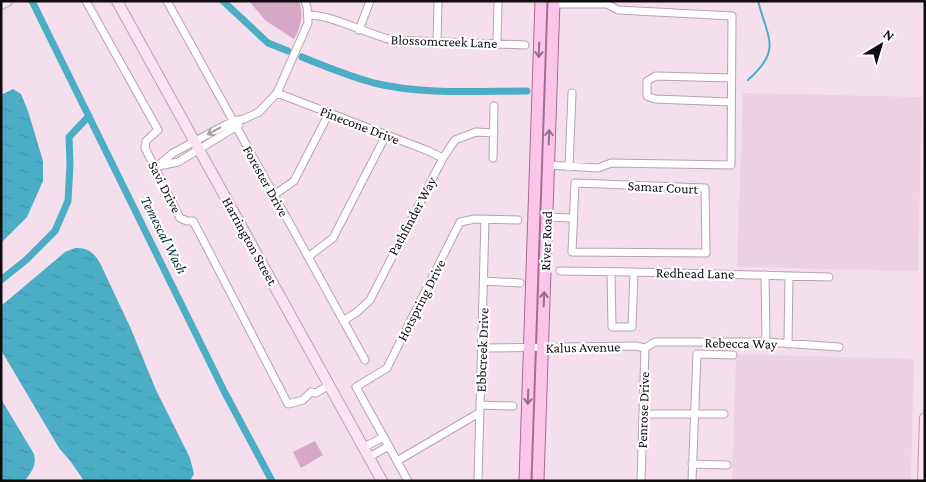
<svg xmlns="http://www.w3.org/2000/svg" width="926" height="482" font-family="'Crimson Pro',serif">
	<defs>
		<pattern id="water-ripples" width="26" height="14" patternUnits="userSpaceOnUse" patternTransform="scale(1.25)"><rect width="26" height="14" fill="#4caec6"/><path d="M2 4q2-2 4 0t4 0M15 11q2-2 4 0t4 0" fill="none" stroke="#4194a9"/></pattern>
	</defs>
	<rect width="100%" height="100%" fill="#f5dfed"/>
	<path fill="#eed2e4" d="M743 93 922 97 918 271 737 267Z
		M736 354 914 359 911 481H732Z"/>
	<path fill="#d7a8c6" d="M249 1H299C304 15 301 27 294 39L266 21Z
		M315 441 323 455 301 468 293 452Z"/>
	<path fill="url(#water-ripples)" d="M13 89 21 94 28 111 43 161V181L27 217 1 243V95Z
		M75 248C88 247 94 253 100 263L131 329 156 390 190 458 194 474 190 481H84L71 462 59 448 1 350V306L58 258 65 252Z
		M1 399 34 454C37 465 31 472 25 481H1Z"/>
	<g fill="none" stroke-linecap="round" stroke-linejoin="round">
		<path stroke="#4caec6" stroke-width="2" d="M748 80C782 50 768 39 758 1"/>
		<path stroke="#4caec6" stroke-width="7" d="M32 1 224 391 272 481
			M223 1 268 43 288 51
			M302 57C326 67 349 76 374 83 423 95 477 91 527 91
			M1 280 26 260 55 231 68 201 70 165 69 137 89 116"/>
		<defs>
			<path id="street" d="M86 1 158 130 146 141 145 148 180 218 187 221H193L199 232 288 404 303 400 311 392 316 393 329 385
				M167 1 365 360
				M308 15C333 15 366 34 392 40L525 45
				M359 30 370 1
				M437 42 438 1
				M497 43 498 1
				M277 93 426 150 443 158
				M731 102 655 99 647 96V81L656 76 731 78
				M493 158 494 106
				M548 165 598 168 611 163 731 165 732 16 618 10 607 4H554
				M159 166 178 162 239 125
				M569 167 572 93
				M155 168 173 153 233 121 244 119 259 112 277 93 308 23 307 7 305 1
				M575 183 705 188 706 253 572 252Z
				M274 195 294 181 329 113
				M547 217 572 218
				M308 257 333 238 386 135
				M560 271 634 272 829 277
				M611 272 612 327H632L634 272
				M765 275 766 342
				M484 281 520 283
				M343 321 357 312 370 300 443 158 455 140 476 132 494 133
				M788 344 789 276
				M482 348 636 346 645 348 641 481
				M645 348 655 342H766L839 347
				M480 405 513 406
				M643 414H724
				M364 447 384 437
				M369 457 389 446
				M397 461 479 413
				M692 464 727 465
				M408 481 356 387 387 368 460 222 475 219 518 220
				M478 481 485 219
				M692 481 697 354 733 355"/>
			<path id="secondary" d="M117 1 382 481
				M1 4 7 1
				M923 481 925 418"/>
			<path id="primary" d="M525 481 541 1
				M538 481 554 1"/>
		</defs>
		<use href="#street" stroke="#b7a3b0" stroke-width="9"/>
		<use href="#secondary" stroke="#b7a3b0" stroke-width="12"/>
		<use href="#primary" stroke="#a76b93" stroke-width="13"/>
		<use href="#street" stroke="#fff" stroke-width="7"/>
		<use href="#secondary" stroke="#fde2f4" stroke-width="10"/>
		<use href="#primary" stroke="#fac5e8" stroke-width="11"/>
	</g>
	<defs><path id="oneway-shaft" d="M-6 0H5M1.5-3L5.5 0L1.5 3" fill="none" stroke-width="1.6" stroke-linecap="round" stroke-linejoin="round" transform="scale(1.25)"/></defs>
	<g stroke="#927287">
		<use href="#oneway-shaft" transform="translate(539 50) rotate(92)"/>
		<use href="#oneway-shaft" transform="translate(549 137) rotate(-88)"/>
		<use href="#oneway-shaft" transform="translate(544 299) rotate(-88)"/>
		<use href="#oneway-shaft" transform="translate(528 397) rotate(92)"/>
	</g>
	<use stroke="#a09e9f" href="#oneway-shaft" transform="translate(214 131) rotate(152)"/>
	<g text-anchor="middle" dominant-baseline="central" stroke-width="4.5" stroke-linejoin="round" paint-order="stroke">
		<g font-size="14" fill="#120c10" stroke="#fff">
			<text transform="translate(444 41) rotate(2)">Blossomcreek Lane</text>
			<text transform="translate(360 125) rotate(21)">Pinecone Drive</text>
			<text transform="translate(266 181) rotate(61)">Forester Drive</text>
			<text transform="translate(165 187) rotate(63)">Savi Drive</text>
			<text transform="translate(663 187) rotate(3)">Samar Court</text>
			<text transform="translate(412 216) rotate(-62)">Pathfinder Way</text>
			<text transform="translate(250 241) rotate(61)">Harrington Street</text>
			<text transform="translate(546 241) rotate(-88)">River Road</text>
			<text transform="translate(695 273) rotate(1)">Redhead Lane</text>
			<text transform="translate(421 300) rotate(-63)">Hotspring Drive</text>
			<text transform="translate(741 343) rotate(1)">Rebecca Way</text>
			<text transform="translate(583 347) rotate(-1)">Kalus Avenue</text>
			<text transform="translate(482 350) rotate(-88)">Ebbcreek Drive</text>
			<text transform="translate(643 410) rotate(-88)">Penrose Drive</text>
		</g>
		<g font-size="15" font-style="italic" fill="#03323d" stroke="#fff">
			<text transform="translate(164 235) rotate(63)">Temescal Wash</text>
		</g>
	</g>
	<rect width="926" height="482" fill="none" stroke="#120c10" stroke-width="5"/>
	<g transform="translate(881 45) rotate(38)" stroke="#ffffff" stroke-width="4" paint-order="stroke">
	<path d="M0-4L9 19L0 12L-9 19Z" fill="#120c10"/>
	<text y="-8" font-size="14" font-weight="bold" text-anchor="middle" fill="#120c10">N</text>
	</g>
</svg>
